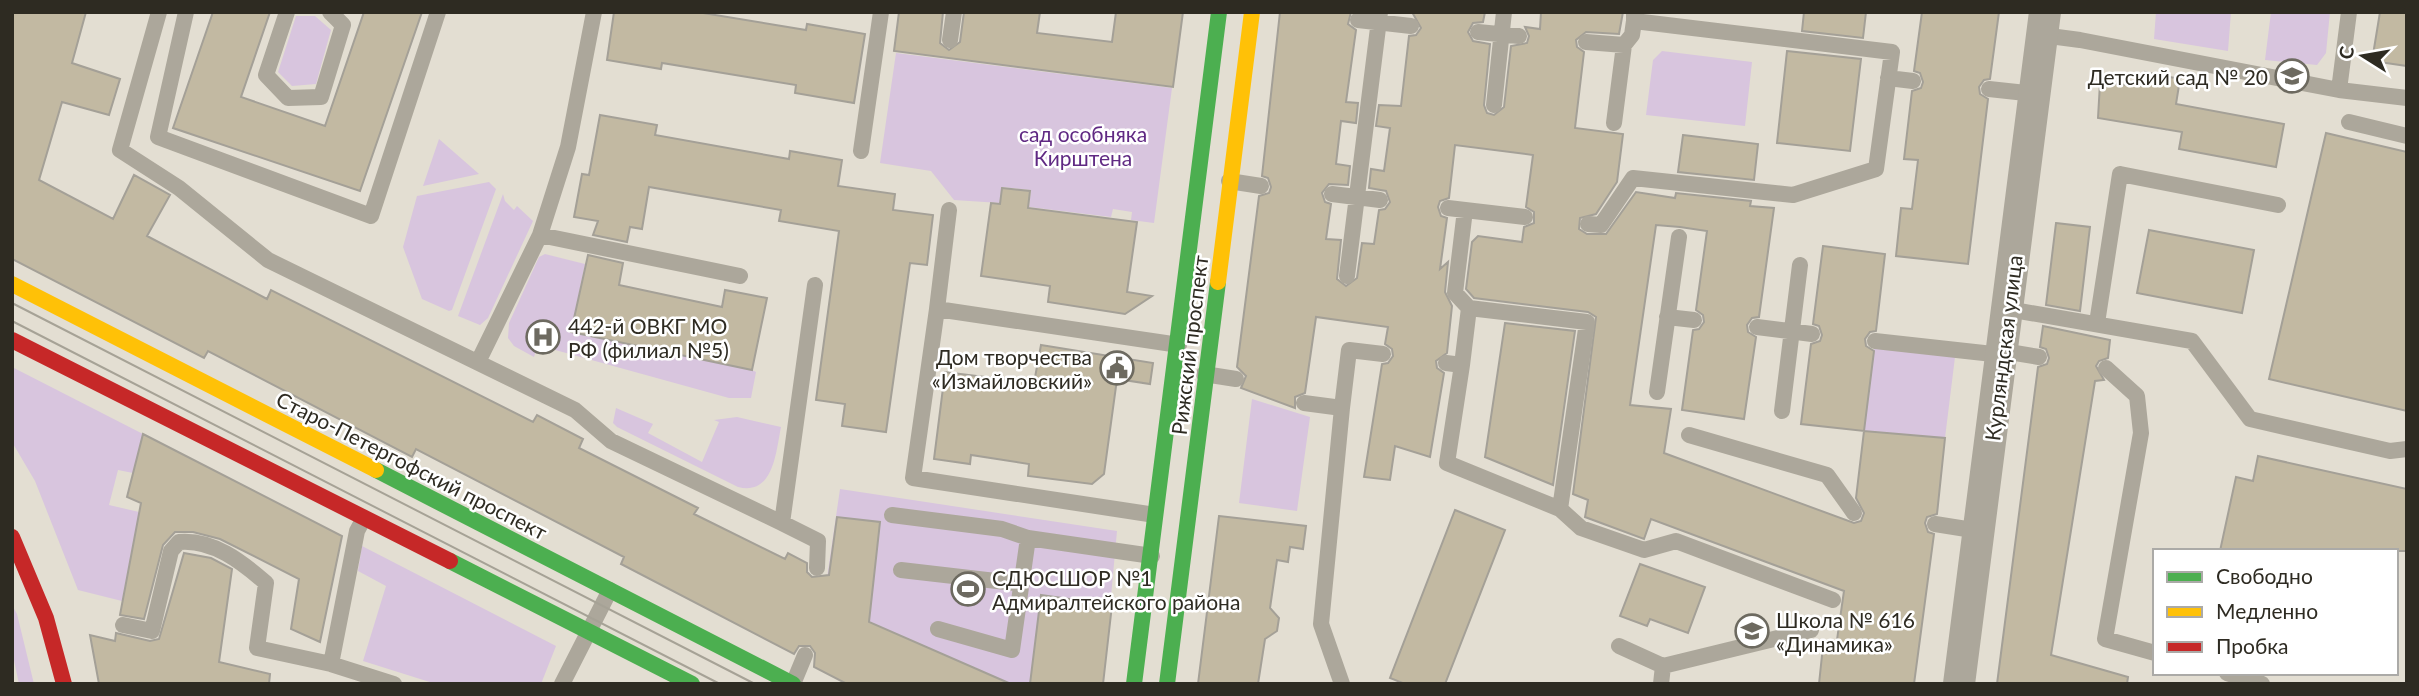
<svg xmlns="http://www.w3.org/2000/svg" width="2419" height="696" font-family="Lato,sans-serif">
	<rect width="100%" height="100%" fill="#e3ded2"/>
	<path fill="#d8c5de" d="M2156 12H2231L2228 51 2154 39Z
		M2271 12H2330L2326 53 2317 65 2265 60Z
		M296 16H315L331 30 316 84 292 86 278 72Z
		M1662 51 1752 62 1745 126 1646 115 1653 60Z
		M896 53 1172 88 1154 223 1131 220 1132 212 1113 209 1111 217 1029 207 1031 190 1002 187 1000 203 954 200 931 171 880 163Z
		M439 139 479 174 423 186Z
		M489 182 496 189 452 310 449 311 422 299 403 247 417 196Z
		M503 194 505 201 514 210 517 206 533 221 488 318 480 325 458 316Z
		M545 254 585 264 571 332 752 370 756 372 751 398H729L548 348 537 347 534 357 514 346 508 338 509 323 539 257Z
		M1874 348 1955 357 1945 438 1864 431Z
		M12 367 143 434 133 473 118 470 109 505 139 512 122 601 78 590 35 481 12 442Z
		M1252 399 1310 417 1297 511 1239 503Z
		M616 408 653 424 648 433 702 462 719 422 714 420 737 417 781 427C776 451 774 496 738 487L617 427 613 423Z
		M840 489 1117 531 1103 684H847L814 667Z
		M362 546 556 646 541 684H436L363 661 386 586 358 571Z
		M12 605 17 614 34 684H19L12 651Z"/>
	<path fill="#c2b9a2" stroke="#a4a097" stroke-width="2" d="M12 12H86L72 63 120 79 109 115 62 102 39 180 113 219 134 175 170 195 147 236 267 299 271 290 533 422 537 415 583 439 579 448 698 508 694 514 785 559 788 553 807 563V572L812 577 829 575 837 517 880 522 869 622 1011 684H847L814 667 815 653 810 646H799L794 654 621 564 624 557 416 449 412 457 208 351 204 358 12 259Z
		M213 12H270L241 97 325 126 364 12H422L360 191 173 128Z
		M614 12H697L806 30 807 24 865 34 854 103 795 93 796 85 662 63 661 69 607 60Z
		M899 12H943L940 43 949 50 960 42 964 12H1040L1037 33 1112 42 1116 12H1183L1173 87 894 51Z
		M1280 12H1351L1348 24 1356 30 1346 102 1358 103 1356 123 1341 121 1336 164 1350 166 1348 185 1329 184 1322 193 1325 202 1331 204 1326 239 1341 240 1337 279 1346 286 1357 278 1362 243 1374 244 1379 210 1385 209 1390 202 1386 191 1369 188 1371 169 1384 171 1390 128 1376 126 1379 105 1401 106 1409 36 1416 35 1421 28 1412 12H1485L1483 22 1473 23 1468 32 1473 41 1490 44 1484 105 1487 113 1494 115 1504 107 1511 46 1527 43 1529 36 1525 27 1540 29 1541 12H1623L1619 34 1586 32 1576 40 1577 47 1584 52 1575 128 1623 134 1617 182 1596 214 1580 218 1579 229 1587 234H1606L1636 192 1675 198 1676 193 1751 201 1750 206 1774 208 1759 317 1752 318 1747 325 1748 332 1756 337 1744 419 1682 410 1693 330 1699 329 1704 322 1703 315 1696 310 1707 231 1680 227 1656 225 1630 405 1671 409 1664 453 1854 523 1861 521 1864 513 1856 498 1864 431 1945 438 1937 514 1927 517 1925 523 1928 532 1934 534 1914 684H1819L1823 646 1836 647 1844 591 1651 519 1644 539 1585 517 1588 500 1573 494 1596 317 1588 312 1474 298 1466 289 1472 242 1478 236 1522 242 1524 227 1534 223V212L1526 207 1533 155 1455 145 1449 198 1440 201 1438 207 1441 216 1447 218 1440 269 1448 262 1445 292 1452 306 1447 353 1436 361 1437 368 1444 373 1430 457 1395 446 1390 480 1364 477 1382 364 1388 363 1393 356 1392 349 1385 344 1388 327 1316 317 1305 393 1295 397V408L1241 388 1246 376 1237 367 1259 196 1269 193 1271 187 1268 178 1262 176Z
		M1804 12H1866L1863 38 1802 31Z
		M1922 12H1999L1990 79 1984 80 1979 87 1980 94 1988 99 1968 264 1896 256 1901 208 1912 209 1918 160 1904 159 1912 91 1921 88 1923 82 1920 73 1914 71Z
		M2380 12H2407V66L2372 61Z
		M1787 51 1861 59 1850 151 1777 143Z
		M2145 72 2180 79 2176 104 2284 124 2276 167 2179 149 2182 132 2098 118 2100 83 2142 86Z
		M600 115 657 125 655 135 789 159 790 151 842 160 838 186 895 194 893 210 933 215 927 265 910 263 886 432 842 426 845 404 816 400 839 231 779 221 781 210 649 187 642 229 630 227 627 242 593 235 598 221 574 217 582 174 589 175Z
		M2326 133 2407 152V411L2269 379Z
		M1683 135 1758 144 1754 180 1678 172Z
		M1002 188 1030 191 1028 208 1137 222 1127 292 1152 296 1125 314 1048 302 1050 286 981 276 991 203 1000 204Z
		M2056 223 2090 227 2080 311 2046 305Z
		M2149 230 2254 250 2242 313 2137 293Z
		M1823 246 1885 254 1876 331 1870 332 1865 339 1866 346 1874 351 1864 431 1801 424 1811 344 1820 341 1822 335 1819 326 1813 324Z
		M588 255 623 263 619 285 722 307 725 290 767 298 752 370 571 332Z
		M1505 323 1575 331 1553 485 1485 457Z
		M2043 326 2110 340 2108 358 2099 361 2096 366 2104 380 2095 381 2051 655 2128 677 2127 684H1997L2038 367 2047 364 2049 358 2046 349 2040 347Z
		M1041 345 1153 363 1150 384 1117 379 1104 474 1092 484 1028 476 1029 464 971 455 970 464 934 459 945 372 1034 383Z
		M143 434 342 536 320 642 291 629 299 579 220 539 193 532H175L163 545 144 619 120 615 141 503 127 497Z
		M2258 456 2407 489V551H2220L2236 477 2253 481Z
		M1455 510 1505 530 1445 684H1405L1390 678Z
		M1219 516 1306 526 1303 549 1290 547 1288 562 1277 560 1270 608 1279 618 1277 631 1265 639 1258 684H1198Z
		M184 553 211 558 232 569 219 662 270 674 269 684H99L90 635 115 641 116 633 150 641 159 639Z
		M1640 564 1705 587 1688 633 1650 619 1647 626 1620 616Z
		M1041 595 1112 605 1103 684H1030Z"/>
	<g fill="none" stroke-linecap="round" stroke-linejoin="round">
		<path stroke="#aca79b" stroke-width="16" d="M159 12 120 150 179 188 268 260 575 410 611 441 782 523
			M186 12 158 137 371 216 438 12
			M287 12 266 75 288 98 321 97 343 25 330 12
			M1358 20 1411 26
			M1478 32 1519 36
			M2042 35 2080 40 2339 90 2349 12
			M950 40 954 12
			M1586 42 1624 45 1632 35 1634 21
			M1888 78 1913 81
			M1989 89 2035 94
			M2339 90 2407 98
			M1494 105 1504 12
			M2349 122 2407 136
			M1614 123 1624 45
			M861 151 881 12
			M1229 181 1261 186
			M1332 194 1380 200
			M1448 208 1525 217
			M1465 210 1455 293 1469 308 1587 322 1560 509
			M1588 224 1601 225 1633 178 1793 195 1876 169 1892 52 1634 21V12
			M540 235 740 276
			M1347 276 1380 12
			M815 285 782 523 818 541 817 568
			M937 309 949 210
			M2008 309 2192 341 2250 419 2390 451 2407 449
			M1667 317 1694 320
			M2097 323 2120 174 2278 205
			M1757 327 1812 334
			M1875 341 2002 355
			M2003 351 2039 357
			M478 362 540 235 568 147 594 12
			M1446 363 1462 365 1447 463 1560 509 1581 528 1644 550 1676 541 1833 600
			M1462 365 1469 308
			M2106 368 2137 396 2141 433 2105 639 2155 653
			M1204 374 1236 379
			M1657 392 1679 237
			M1304 403 1342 408 1321 624 1342 684
			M1342 408 1349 350 1383 354
			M1782 411 1800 265
			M1689 435 1827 475 1854 513
			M892 515 1002 529 1028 538 1152 556
			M1155 515 913 478 937 309 1179 345
			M1935 524 1979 531
			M901 570 1022 584
			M123 625 152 631 171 551 179 542C213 539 242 562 266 583L257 648 331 664 357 531 364 518
			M938 629 1012 650 1028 538
			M1619 646 1663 666 1661 684
			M331 664 394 684
			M1663 666 1811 630
			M2227 673 2262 684
			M562 684 610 590
			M793 684 805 655"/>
		<path stroke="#aca79b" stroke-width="32" d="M1959 684 2045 12"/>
		<path stroke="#4caf50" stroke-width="16" d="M376 470 793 684
			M450 561 692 684
			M1134 684 1219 12
			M1167 684 1218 282"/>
		<path stroke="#ffc107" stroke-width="16" d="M1218 282 1252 12
			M12 284 376 470"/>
		<path stroke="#c62828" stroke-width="16" d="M12 340 450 561
			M12 537 46 618 64 684"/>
		<path stroke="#a6a296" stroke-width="2" d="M12 303 755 684
			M12 321 720 684"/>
	</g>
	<defs>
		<symbol id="school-ring" viewBox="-11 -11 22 22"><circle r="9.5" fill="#fff" stroke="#6d6a60" stroke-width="1.5"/><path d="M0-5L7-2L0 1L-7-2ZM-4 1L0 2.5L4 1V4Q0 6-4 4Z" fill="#6d6a60"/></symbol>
		<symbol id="hospital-ring" viewBox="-11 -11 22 22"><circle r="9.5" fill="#fff" stroke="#6d6a60" stroke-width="1.5"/><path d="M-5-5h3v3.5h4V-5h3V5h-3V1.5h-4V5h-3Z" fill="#6d6a60"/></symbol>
		<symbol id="civic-ring" viewBox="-11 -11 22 22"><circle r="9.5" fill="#fff" stroke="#6d6a60" stroke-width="1.5"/><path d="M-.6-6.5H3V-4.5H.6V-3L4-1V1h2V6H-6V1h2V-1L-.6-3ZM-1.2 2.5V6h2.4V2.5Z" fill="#6d6a60"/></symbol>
		<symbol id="stadium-ring" viewBox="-11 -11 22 22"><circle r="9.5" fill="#fff" stroke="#6d6a60" stroke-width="1.5"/><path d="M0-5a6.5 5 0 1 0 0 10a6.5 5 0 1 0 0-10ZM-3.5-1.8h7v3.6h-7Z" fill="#6d6a60"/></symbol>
	</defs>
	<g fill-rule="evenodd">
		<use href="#school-ring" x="2273" y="57" width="38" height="38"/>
		<use href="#hospital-ring" x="524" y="318" width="38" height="38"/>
		<use href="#civic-ring" x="1098" y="349" width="38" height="38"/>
		<use href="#stadium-ring" x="949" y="570" width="38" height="38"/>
		<use href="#school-ring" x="1733" y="612" width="38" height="38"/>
	</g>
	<g text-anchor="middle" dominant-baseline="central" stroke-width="5" stroke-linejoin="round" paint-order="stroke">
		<g font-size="21" fill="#2e2b22" stroke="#fff" text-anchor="start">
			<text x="2268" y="76" text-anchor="end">Детский сад № 20</text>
			<text x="568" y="325">442-й ОВКГ МО<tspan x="568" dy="24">РФ (филиал №5)</tspan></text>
			<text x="1092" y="356" text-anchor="end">Дом творчества<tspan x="1092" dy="24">«Измайловский»</tspan></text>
			<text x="992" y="577">СДЮСШОР №1<tspan x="992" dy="24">Адмиралтейского района</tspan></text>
			<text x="1776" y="619">Школа № 616<tspan x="1776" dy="24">«Динамика»</tspan></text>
		</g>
		<g font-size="21" fill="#602983" stroke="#fff">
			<text x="1083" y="133">сад особняка<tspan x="1083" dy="24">Кирштена</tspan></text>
		</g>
		<g font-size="21" fill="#2e2b22" stroke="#fff">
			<text transform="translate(1189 345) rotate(-83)">Рижский проспект</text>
			<text transform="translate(2003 348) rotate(-83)">Курляндская улица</text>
			<text transform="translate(412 465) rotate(27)">Старо-Петергофский проспект</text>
		</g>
	</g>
	<rect width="2419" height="696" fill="none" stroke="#2e2b22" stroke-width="28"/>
	<rect x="2153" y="549" width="245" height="126" fill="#ffffff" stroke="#abaaa7" stroke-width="2"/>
	<rect x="2167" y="572" width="35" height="10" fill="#4caf50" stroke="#abaaa7" stroke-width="2"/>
	<text x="2216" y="584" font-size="21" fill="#2e2b22">Свободно</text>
	<rect x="2167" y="607" width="35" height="10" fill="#ffc107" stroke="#abaaa7" stroke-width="2"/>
	<text x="2216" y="619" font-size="21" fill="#2e2b22">Медленно</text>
	<rect x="2167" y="642" width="35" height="10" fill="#c62828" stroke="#abaaa7" stroke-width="2"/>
	<text x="2216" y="654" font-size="21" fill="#2e2b22">Пробка</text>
	<g transform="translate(2363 56) rotate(281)" stroke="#ffffff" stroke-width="5" paint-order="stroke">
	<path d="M0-5L12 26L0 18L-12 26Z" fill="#2e2b22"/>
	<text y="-10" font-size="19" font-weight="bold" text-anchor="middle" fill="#2e2b22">С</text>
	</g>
</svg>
